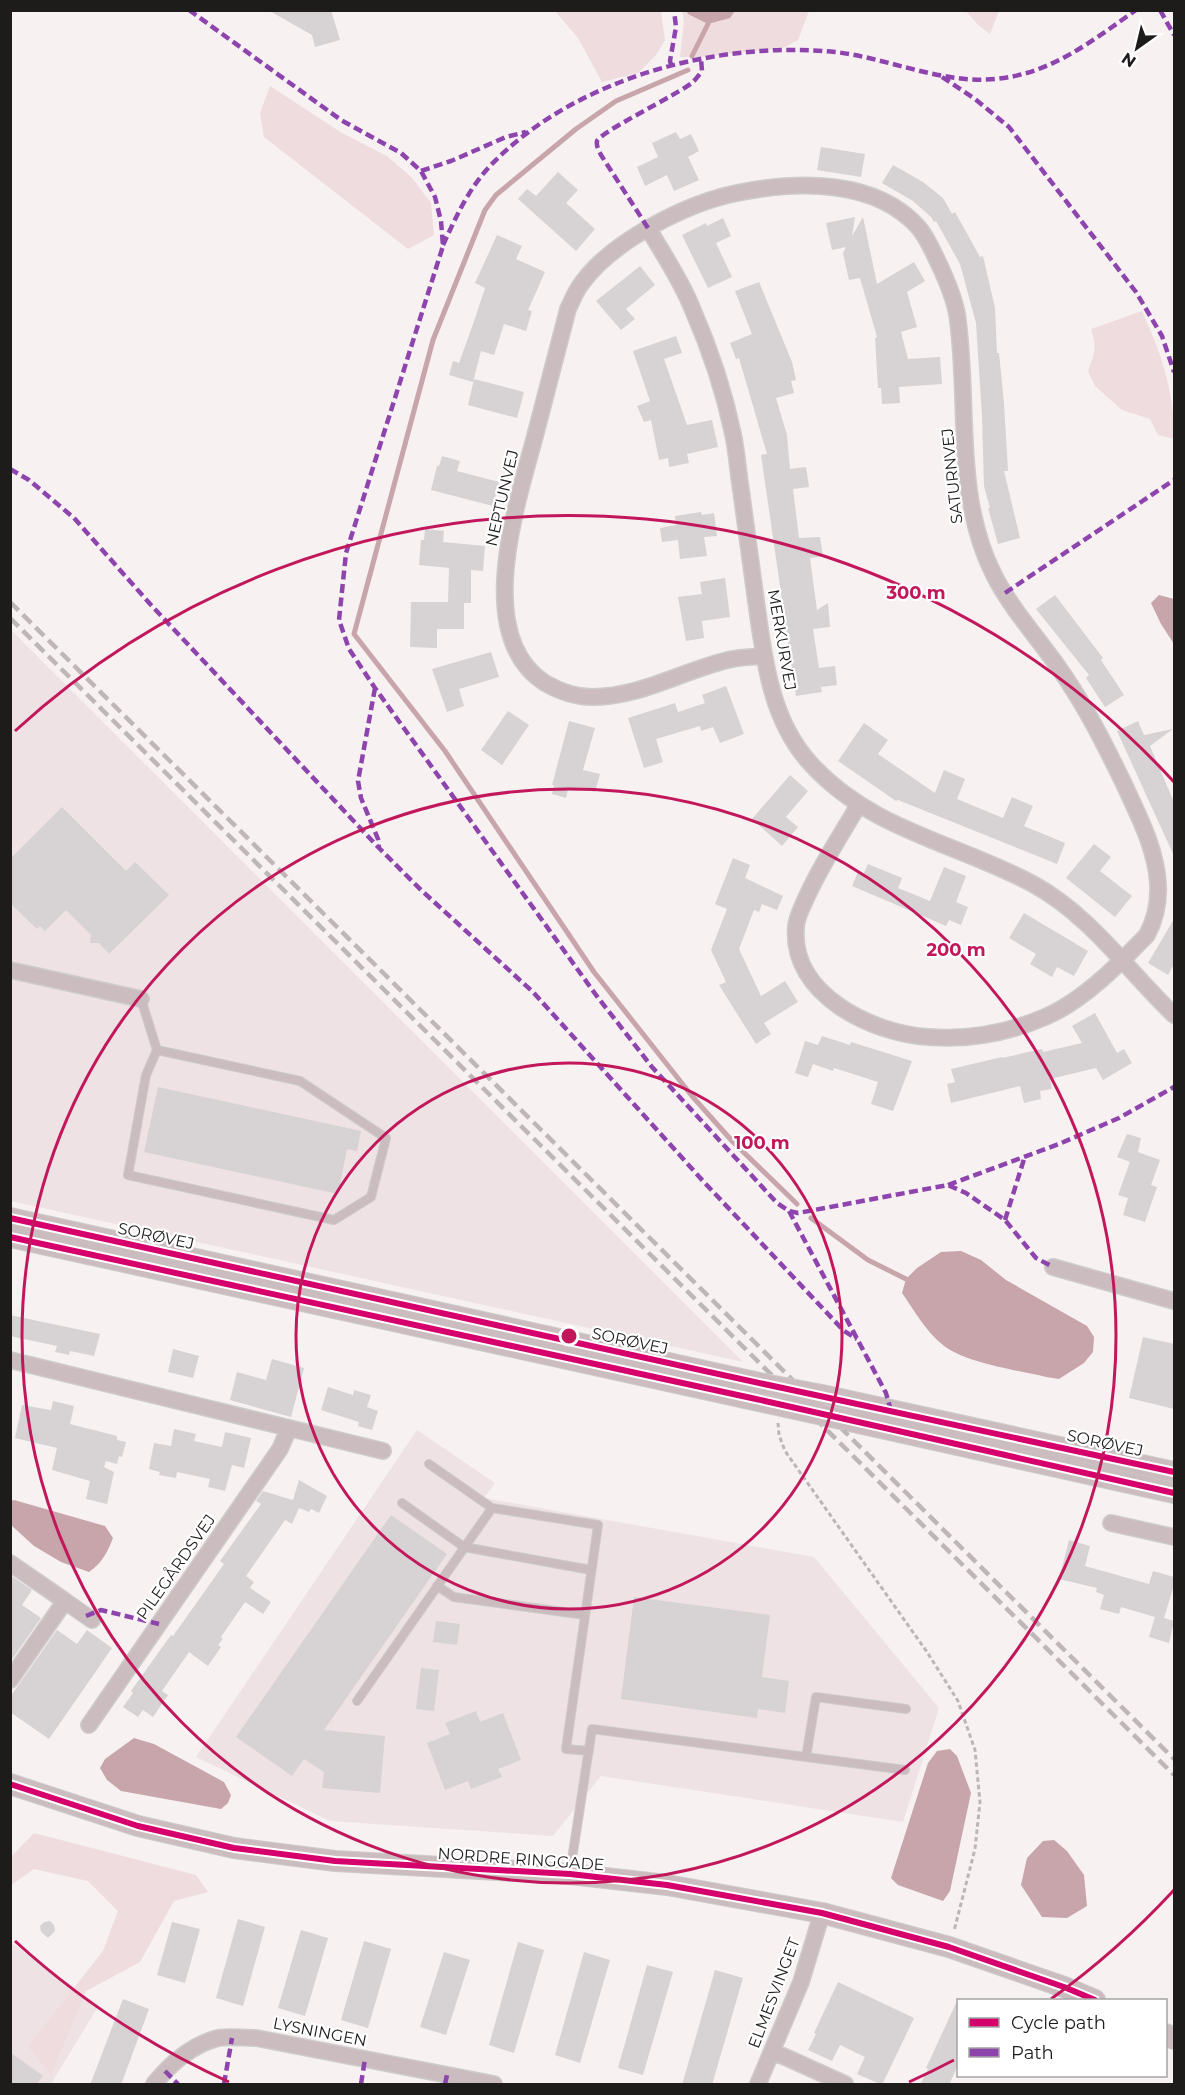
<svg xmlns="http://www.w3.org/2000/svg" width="1185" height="2095" font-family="Montserrat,sans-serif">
	<rect width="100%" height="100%" fill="#f7f1f2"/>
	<path fill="#eee2e4" d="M11 630 743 1362 11 1201Z
		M417 1430 495 1483 484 1498 814 1557 939 1708 903 1822 601 1776 553 1836 330 1821 196 1757Z
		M10 1942 99 2005 51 2084H11Z"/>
	<path fill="#efdcde" d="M557 11H661L665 40 656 55 638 73 602 82 578 38 556 12Z
		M682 11H686L688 14 730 18 735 11H809L798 40 783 48 702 57H680L684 21Z
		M966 11H999L990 34 978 25Z
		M270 86 342 133 387 156 412 178 431 203 434 235 408 249 264 137 260 113Z
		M1142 311C1161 353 1175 393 1174 439L1158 435 1150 419 1122 410 1095 386 1088 371C1095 352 1097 349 1091 329Z
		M34 1833 196 1875 208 1892 174 1901 140 1962 86 1991 51 2075 28 2046 103 1951 118 1911 88 1881 34 1869 11 1885V1857Z"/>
	<path fill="#c7a5ab" d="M686 11H735L730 18 708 24 688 14Z
		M1159 595 1174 599V644L1161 624 1151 603Z
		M961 1251 981 1260 1006 1280 1087 1326 1094 1337 1093 1352 1084 1363 1059 1379 1046 1377C1017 1370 965 1363 943 1345 926 1332 914 1310 902 1293L906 1279 917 1268 941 1252Z
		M14 1500 105 1526 113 1538C107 1553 102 1563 89 1572L61 1562 34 1546 11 1525V1501Z
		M134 1738 154 1744 224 1782 231 1795 228 1803 221 1809 121 1791 107 1780 100 1768 105 1759Z
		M950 1749 957 1756 971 1793 950 1891 943 1901 898 1885 891 1878 928 1763 937 1751Z
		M1054 1840 1067 1851 1084 1875 1087 1906 1067 1918 1042 1917 1021 1885 1027 1858 1043 1841Z"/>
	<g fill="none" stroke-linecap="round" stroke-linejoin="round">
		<path stroke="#c7a5ab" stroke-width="5" d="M692 56 708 24
			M688 70 616 101 576 129 496 195 485 210 433 340 354 634 445 751 594 972 692 1096 733 1142 797 1204
			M811 1218 868 1260 906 1279"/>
	</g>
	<path fill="#d7d2d3" d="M268 10H331L340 40 315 47 312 35Z
		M676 132 680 139 691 134 699 151 688 157 699 180 674 191 667 175 645 186 637 167 658 157 652 143Z
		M821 147 865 154 861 177 817 170Z
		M893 165 923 182 943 198 952 214 955 212 980 257 983 256 995 308 997 353H999L1004 403 1008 471H1004L1020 538 998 544 988 508H990L984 486 982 416 976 323 960 264 936 221 934 222 931 217 913 201 882 183Z
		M558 172 578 190 566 203 595 229 576 251 518 199 527 189 536 196Z
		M855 217 852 236 863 217 877 284 914 262 925 281 907 292 917 327 901 332 908 359 940 357 942 384 899 387 900 403 882 404 881 388H878L875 338 877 337 860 278 849 280 843 253 846 247 832 250 826 223Z
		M723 218 731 236 716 243 732 277 708 288 682 235 706 223 707 226Z
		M497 235 522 246 516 259 545 272 528 310 532 311 526 331 504 324 494 355 481 351 473 382 449 375 453 361 459 363 472 327 485 288 475 283Z
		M640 266 655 285 626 309 635 319 621 330 596 301Z
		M759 282 792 362 796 380 791 381 794 393 776 398 787 435 790 469 806 467 809 487 793 489 799 538 820 537 823 556 810 558 817 610 828 603 830 627 813 629 819 668 835 666 837 685 821 687 822 692 796 696 761 455 767 454 739 358 736 359 730 343 752 334 735 291Z
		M676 336 682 353 664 359 687 425 712 420 718 447 687 454 689 463 669 467 668 458 659 460 651 420 644 422 637 406 650 401 633 351Z
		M474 379 524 392 517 418 468 405Z
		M442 456 460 461 457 471 499 482 493 506 431 490 437 466H439Z
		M701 512 702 515 714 513 717 536 704 537 707 556 680 559 678 540 662 542 660 528 676 525 675 516Z
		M425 529 444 531 443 542 485 546 483 571 471 570V603H464V629H437V648L410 647 411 602H448L449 568 419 565 421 540H424Z
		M725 578 730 617 702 621 704 638 686 641 678 597 702 594 700 582Z
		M1055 595 1103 658 1101 660 1124 695 1105 707 1086 678 1089 675 1036 609Z
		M491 652 499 677 459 689 464 706 447 712 432 669Z
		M726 686 744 734 720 743 713 727 701 731 700 726 656 739 663 762 644 768 628 718 675 703 678 712 705 703 702 695Z
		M508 711 529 725 502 765 481 750Z
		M569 721 595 728 583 770 600 774 595 792 579 788 578 791 568 789 566 798 552 794 554 785H552Z
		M1138 721 1144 735 1173 729 1150 746 1174 802V856L1117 731Z
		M864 723 888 740 878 754 935 793 944 770 965 779 957 799 1003 818 1012 797 1033 806 1024 826 1065 843 1057 864 898 800 896 801 838 761Z
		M790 775 808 791 786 817 798 827 782 846 752 819Z
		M62 807 126 871 135 862 169 895 109 954 99 943H90L91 935 66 910 45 931 40 926 37 929 10 903V859Z
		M1094 844 1111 857 1100 871 1132 896 1115 917 1066 878Z
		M733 858 750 865 745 878 783 896 777 910 762 904 759 912 754 910 739 949 761 996 785 981 798 1002 764 1023 771 1034 756 1044 719 985 726 982 711 950 727 909 715 904Z
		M868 864 902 878 898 888 930 901 944 867 966 876 956 902 968 907 961 925 949 920 946 926 852 886 858 872 863 875Z
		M1024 913 1088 951 1074 976 1057 967 1052 977 1030 964 1036 954 1009 938Z
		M1174 919V964L1168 975 1148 963Z
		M1095 1013 1117 1053 1124 1049 1132 1063 1103 1080 1096 1068 1050 1079 1052 1089 1040 1091 1041 1099 1024 1103 1020 1086 951 1103 947 1084 955 1082 951 1069 1002 1057V1058L1042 1049 1043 1052 1082 1043 1072 1026Z
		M822 1036 850 1045 851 1042 912 1061 893 1111 871 1104 878 1082 834 1068 833 1071 813 1064 808 1077 795 1073 805 1041 818 1045Z
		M158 1087 361 1131 357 1151 347 1149 338 1194 144 1152Z
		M1127 1134 1141 1138 1138 1152 1160 1160 1151 1185 1157 1187 1145 1222 1123 1215 1128 1198 1118 1195 1130 1162 1117 1157Z
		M10 1315 100 1334 94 1356 70 1351 69 1355 55 1352 57 1346 10 1336Z
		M1143 1337 1174 1344V1409L1129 1398Z
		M173 1349 199 1356 193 1378 168 1372Z
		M272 1359 304 1368 291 1417 230 1400 237 1372 266 1380Z
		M328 1387 353 1395 354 1390 371 1395 367 1407 378 1411 372 1430 358 1426 359 1422 321 1410Z
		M53 1401 74 1406 70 1424 117 1436V1440L126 1442 122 1457 119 1456 117 1464 106 1461 104 1467 114 1472 107 1504 86 1499 90 1481 52 1470 57 1448 15 1438 22 1405 51 1410Z
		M174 1429 196 1434 194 1441 222 1447 225 1432 251 1438 244 1468 232 1465 225 1491 208 1487 210 1479 177 1472 176 1478 159 1475 160 1472 149 1469 154 1443 171 1446Z
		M299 1480 327 1496 319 1513 311 1509 309 1512 299 1508 292 1524 285 1520 246 1576 254 1582 250 1588 271 1602 263 1614 245 1602 221 1637 223 1639 218 1645 221 1647 208 1666 189 1652 162 1691 168 1695 153 1717 143 1710 138 1717 123 1707 133 1693 131 1691 171 1635 173 1636 224 1564 220 1561 261 1504 256 1501 263 1491 293 1500Z
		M391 1515 447 1554 324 1730 385 1736 380 1793 322 1788 324 1772 304 1759 292 1776 236 1737Z
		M1069 1540 1090 1546 1085 1566 1149 1584 1153 1571 1174 1577V1585L1164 1618 1174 1621 1169 1643 1149 1637 1155 1617 1121 1607 1119 1614 1100 1609 1104 1595 1096 1592 1097 1588 1059 1579Z
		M10 1575 32 1590 22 1605 41 1618 13 1658 10 1656Z
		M634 1597 770 1615 762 1677 789 1681 785 1713 758 1709 757 1718 621 1699Z
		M436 1621 460 1624 457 1645 433 1642Z
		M57 1630 77 1644 87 1630 112 1648 49 1739 10 1712V1697Z
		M421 1668 439 1670 434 1711 416 1709Z
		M476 1711 480 1722 503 1713 521 1760 498 1769 502 1777 471 1789 468 1781 445 1790 427 1743 450 1734 445 1723Z
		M238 1919 265 1927 243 2006 216 1998Z
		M50 1921 54 1925 55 1931 48 1938 41 1932 40 1926 44 1922Z
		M172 1922 200 1929 185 1983 157 1975Z
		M301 1930 328 1938 305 2016 278 2008Z
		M364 1941 391 1949 368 2028 341 2020Z
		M518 1942 544 1950 514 2053 489 2045Z
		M444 1952 470 1960 446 2035 420 2027Z
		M584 1952 610 1960 580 2063 555 2055Z
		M647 1965 673 1972 643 2075 618 2068Z
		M715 1970 743 1978 712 2085H682Z
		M838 1982 914 2018 882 2085 857 2074 865 2057 840 2045 832 2061 808 2050 816 2034 814 2033Z
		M123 1999 149 2009 121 2085H90Z
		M958 1999V2065L949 2085H920L928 2069 926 2068Z
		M10 2052 43 2076 36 2085H10Z"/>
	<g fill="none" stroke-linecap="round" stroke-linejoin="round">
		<defs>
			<path id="service" d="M141 999 157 1050 300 1081 386 1138 371 1197 334 1220 128 1175 146 1075 157 1050
				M429 1464 492 1508
				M402 1503 464 1547 591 1570
				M437 1586 454 1597 585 1615
				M357 1701 492 1508 598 1525 566 1749 589 1751
				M806 1757 816 1697 906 1709
				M570 1872 592 1729 905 1770"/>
			<path id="minor" d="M648 228C663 254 681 280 692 308 710 349 724 391 733 434 737 453 738 472 741 490 746 527 751 564 756 601 764 658 770 719 810 763 870 830 957 843 1033 884 1091 916 1127 970 1174 1015
				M764 656C752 657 739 657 728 660 682 671 640 697 592 697 576 697 559 691 545 683 472 636 517 504 535 436 546 394 557 351 568 309 572 301 576 290 582 283 612 241 687 203 737 193 796 181 875 178 919 228 928 239 933 252 939 264 946 279 954 298 957 314 970 400 953 495 994 575 1011 609 1039 639 1061 671 1086 707 1105 745 1124 784 1138 815 1156 848 1158 884 1159 902 1156 918 1147 935 1119 964 1083 1001 1045 1017 1008 1033 969 1040 929 1037 872 1034 790 994 796 927 796 920 800 912 803 905 818 870 839 838 858 806
				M10 970 141 999
				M1053 1267 1174 1301
				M10 1360 383 1451
				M1111 1523 1174 1537
				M10 1563 65 1601 10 1680
				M65 1601 92 1620
				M89 1725 280 1449 289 1428
				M772 2051 845 2084
				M154 2084C171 2063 191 2045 218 2038 229 2036 244 2038 256 2038L494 2084
				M758 2084 801 1982 822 1913"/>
			<path id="tertiary" d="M10 1218 764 1384
				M10 1237 786 1407
				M822 1395 1174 1472
				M845 1420 1174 1493
				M10 1784 138 1826 234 1848 335 1861 570 1874 667 1885 822 1913 949 1947 1064 1987 1095 2000
				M1166 2034 1174 2039"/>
		</defs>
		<use href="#service" stroke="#cfcbcc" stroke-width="10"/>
		<use href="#minor" stroke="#cfcbcc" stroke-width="18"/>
		<use href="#tertiary" stroke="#cfcbcc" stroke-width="22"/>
		<path stroke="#beb5b6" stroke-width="3" stroke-dasharray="4.5 3" stroke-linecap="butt" d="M778 1423 779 1435 785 1451 927 1652 958 1701 975 1750 980 1802 975 1849 954 1931"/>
		<use href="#service" stroke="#cbbcbf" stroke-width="8"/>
		<use href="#minor" stroke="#cbbcbf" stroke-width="15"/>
		<use href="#tertiary" stroke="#cbbcbf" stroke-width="20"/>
		<path stroke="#bfb6b7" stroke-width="4.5" stroke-dasharray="12 6" stroke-linecap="butt" d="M10 602 1174 1759
			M10 618 1174 1775"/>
		<defs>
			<path id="tertiary-bridge" d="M764 1384 822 1395
				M786 1407 845 1420"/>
		</defs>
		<use href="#tertiary-bridge" stroke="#cfcbcc" stroke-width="22" stroke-linecap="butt"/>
		<use href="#tertiary-bridge" stroke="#cbbcbf" stroke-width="20"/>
		<path stroke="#8e44ad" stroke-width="4.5" stroke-dasharray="9 4.5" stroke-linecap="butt" d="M189 10 341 120 401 153 421 171 435 197 441 221 443 246 346 553 339 620 349 649 375 688 596 995 652 1067 777 1203 789 1211 798 1213 948 1185 966 1193 1005 1220 1036 1258 1053 1267
			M1160 10 1174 35
			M671 65 670 61 676 27 674 10
			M942 77 975 99 1009 127 1136 292 1162 336 1174 372
			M421 171 451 161 506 137 526 132
			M648 228 601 155C599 151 596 146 597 141 600 132 679 94 693 82 696 79 699 75 702 71L701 59
			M443 245C456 217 468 190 489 167 572 79 717 40 835 52 888 58 941 84 995 79 1051 74 1092 41 1136 10
			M10 469 29 480 74 518 151 605 379 848 421 890 533 992 703 1181 844 1331 857 1339
			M1005 593 1174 480
			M375 688 358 781 361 798 378 839 379 848
			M948 1185 1059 1144 1119 1118 1174 1087
			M789 1211 886 1393 891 1411
			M1005 1220 1025 1156
			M86 1616 101 1610 159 1624
			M165 2071 178 2084
			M224 2084 232 2038
			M361 2084 365 2059
			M445 2084 447 2075"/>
		<defs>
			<path id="cycleway" d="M10 1218 764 1384 1174 1472
				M10 1237 756 1399 1174 1493
				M10 1784 138 1826 234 1848 335 1861 570 1874 667 1885 822 1913 949 1947 1064 1987 1095 2000"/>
		</defs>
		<use href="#cycleway" stroke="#fff" stroke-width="10"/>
		<use href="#cycleway" stroke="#d6006c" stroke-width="6"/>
	</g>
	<g fill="none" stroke="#c2185b" stroke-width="3">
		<circle cx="569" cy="1336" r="273"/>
		<circle cx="569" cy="1336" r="547"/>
		<path d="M1174 1890A820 820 0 0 1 1051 1999M954 2060A820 820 0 0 1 909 2082M229 2082A820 820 0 0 1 15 1941M15 731A820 820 0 0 1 1174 782"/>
	</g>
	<g text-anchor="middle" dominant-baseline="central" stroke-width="4.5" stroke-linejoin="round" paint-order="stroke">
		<g font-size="16" fill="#1e1b1b" stroke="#fff">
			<text transform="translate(952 476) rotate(-96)">SATURNVEJ</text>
			<text transform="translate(502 498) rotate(-77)">NEPTUNVEJ</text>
			<text transform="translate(782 640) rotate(80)">MERKURVEJ</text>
			<text transform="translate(156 1236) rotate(12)">SORØVEJ</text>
			<text transform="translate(630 1341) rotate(12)">SORØVEJ</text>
			<text transform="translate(1105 1443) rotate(12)">SORØVEJ</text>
			<text transform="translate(176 1567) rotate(-55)">PILEGÅRDSVEJ</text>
			<text transform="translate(521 1859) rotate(4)">NORDRE RINGGADE</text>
			<text transform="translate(774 1993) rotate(-69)">ELMESVINGET</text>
			<text transform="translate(320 2032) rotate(11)">LYSNINGEN</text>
		</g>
	</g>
	<circle cx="569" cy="1336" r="9" fill="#c2185b" stroke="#fff" stroke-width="3"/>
	<g font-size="18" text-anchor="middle" font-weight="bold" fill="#c2185b" stroke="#fff" stroke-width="4.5" stroke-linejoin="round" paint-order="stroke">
		<text x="916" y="599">300 m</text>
		<text x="956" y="956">200 m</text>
		<text x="762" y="1149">100 m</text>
	</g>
	<rect width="1185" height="2095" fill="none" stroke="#1e1b1b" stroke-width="24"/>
	<rect x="957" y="1999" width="210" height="78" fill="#ffffff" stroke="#a5a4a4" stroke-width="1.5"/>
	<rect x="969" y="2018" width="30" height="9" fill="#d6006c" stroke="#a5a4a4" stroke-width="1.5"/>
	<text x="1011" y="2029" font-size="18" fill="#1e1b1b">Cycle path</text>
	<rect x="969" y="2048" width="30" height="9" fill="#8e44ad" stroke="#a5a4a4" stroke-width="1.5"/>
	<text x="1011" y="2059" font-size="18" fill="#1e1b1b">Path</text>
	<g transform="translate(1137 48) rotate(214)" stroke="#ffffff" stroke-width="4.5" paint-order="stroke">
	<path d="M0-4.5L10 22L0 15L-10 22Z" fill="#1e1b1b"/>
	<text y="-9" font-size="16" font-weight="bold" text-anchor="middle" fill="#1e1b1b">N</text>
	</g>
</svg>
